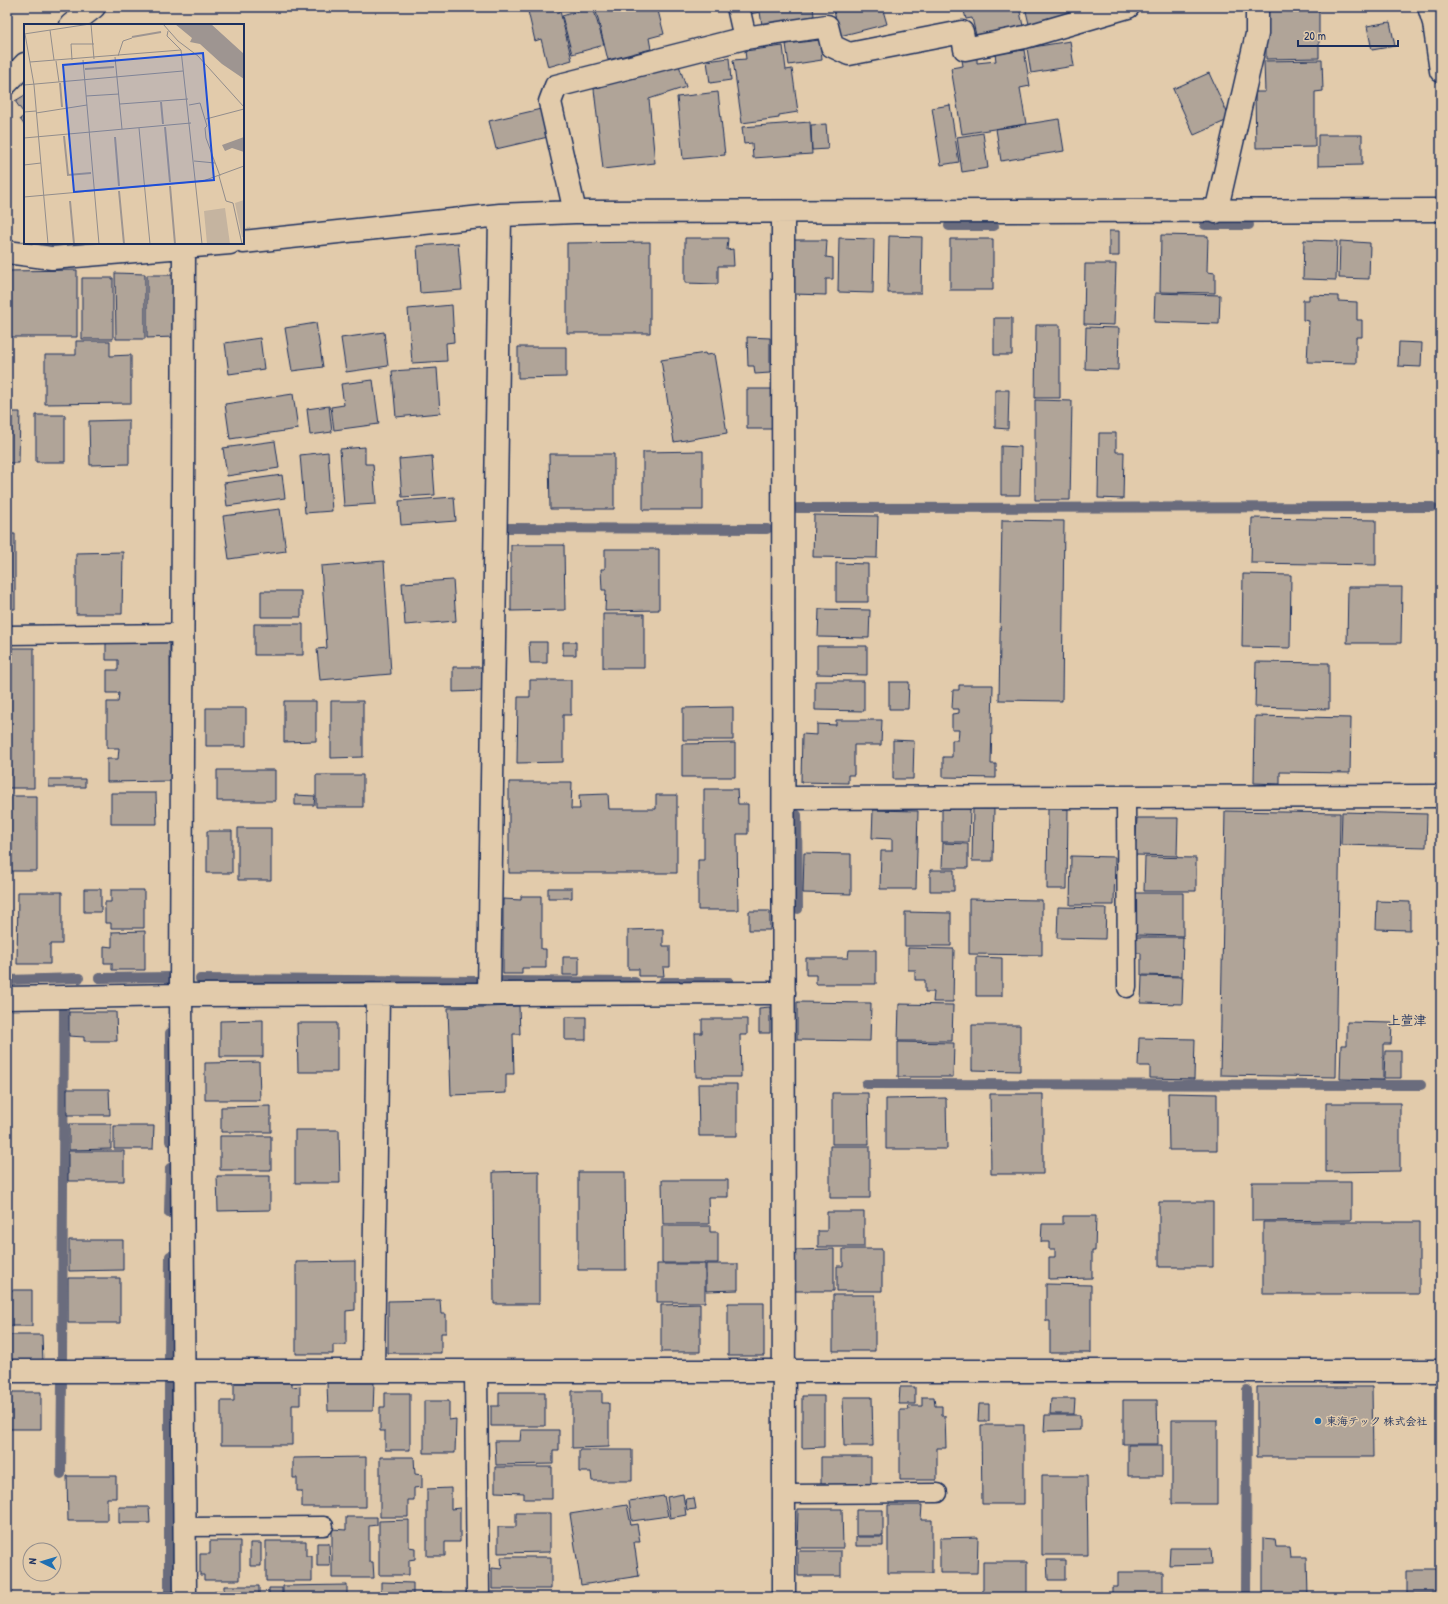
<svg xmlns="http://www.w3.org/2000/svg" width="1448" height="1604" font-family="'Patrick Hand','Klee One',sans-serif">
	<rect width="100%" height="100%" fill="#e2cbab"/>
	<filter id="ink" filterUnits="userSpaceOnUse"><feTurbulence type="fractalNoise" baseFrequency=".025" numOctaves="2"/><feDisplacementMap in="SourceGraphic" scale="8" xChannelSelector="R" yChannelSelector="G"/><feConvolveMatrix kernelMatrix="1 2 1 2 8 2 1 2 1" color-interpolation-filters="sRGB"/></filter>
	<g filter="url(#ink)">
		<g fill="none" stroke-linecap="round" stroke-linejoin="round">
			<path stroke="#6a6c7d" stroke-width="10" d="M1205 225H1249
				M949 226H994
				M797 508 1432 507
				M505 528 767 529
				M797 815 798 909
				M99 978 170 977V986
				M200 979 478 981
				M7 980 79 978
				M503 981 635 982
				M663 982H729
				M866 1084 1421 1085
				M170 1141V1033
				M169 1213 170 1168
				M169 1358 170 1256
				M62 1361 64 1009
				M61 1474 62 1381
				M169 1597V1381
				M1246 1597 1247 1390"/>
		</g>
		<path fill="#b0a498" stroke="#1b2f5e" d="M527 7H559L572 60 548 67 541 39 535 41Z
			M593 7 604 45 572 54 562 16Z
			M595 7H657L664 34 649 38 651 49 608 60Z
			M749 7H813L814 16 762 25 760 12 750 14Z
			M833 7H882L887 24 840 36Z
			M963 7H1019L1023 26 976 35 972 18 966 19Z
			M1025 7H1083V9L1029 24Z
			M1266 7H1319V58L1266 59Z
			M1390 22 1395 46 1372 50 1367 26Z
			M820 40 822 60 789 65 786 44Z
			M1070 41 1074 66 1031 73 1027 48Z
			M783 46 786 70 792 69 798 112 779 115V118L742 123 733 60 746 59 745 51Z
			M1024 50 1030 86 1020 88 1026 124 962 134 951 68 963 66 962 60 977 58V63L996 61 995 54Z
			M729 58 731 80 710 83 707 61Z
			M1322 60 1323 91 1315 92V147L1256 148 1255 92H1265L1264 61Z
			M678 62 686 87 649 99 655 163 603 169 594 89Z
			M1209 73 1230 119 1194 135 1173 89Z
			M718 92 725 155 683 159 677 97Z
			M25 95V126L20 119 25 115 15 101Z
			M950 105 959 162 941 165 932 108Z
			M541 109 548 137 496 149 489 121Z
			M1059 119 1064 151 1001 161 996 129Z
			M810 122 812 154 753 158 752 143 744 144 742 127Z
			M826 124 828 149 812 150 811 125Z
			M983 133 988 168 962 172 957 137Z
			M1318 135H1362V165L1318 166Z
			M1109 231H1119V256H1109Z
			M1161 235 1208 236 1207 272 1215 273V293L1160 292Z
			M889 236 922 237 921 293H888Z
			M685 238H728L727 250 733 249 734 266H718V284L685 283Z
			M839 238 874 239 873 293 838 292Z
			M950 239H993V290H950Z
			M794 240H827L826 257 833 258V279H826V295L793 294Z
			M1304 240 1337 241 1336 280 1303 279Z
			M1340 241 1370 243 1369 279 1339 278Z
			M650 242V333H567V243Z
			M458 243 462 290 420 293 417 246Z
			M1085 264H1116L1114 325 1084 324Z
			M77 270V337H7V271Z
			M115 273 145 274V339H116Z
			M147 275H174V337L147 338Z
			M82 278H113V339H82Z
			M1155 293 1220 295 1219 324 1154 322Z
			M1309 295 1338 296V301L1357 302V320H1362V337H1356V363L1307 362 1309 321 1303 320V300H1309Z
			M452 305 454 342 446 343 447 361 412 363 408 309Z
			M994 318H1012V355H994Z
			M316 323 323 367 292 371 285 328Z
			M1036 325H1060V398H1035Z
			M1086 327 1119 328 1118 370 1085 369Z
			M384 332 388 366 346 372 341 338Z
			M747 337 770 338V373L755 374 754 366H748Z
			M260 338 264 369 229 374 225 343Z
			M76 341H110V356L131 355V403L45 404V355H76Z
			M1399 342 1422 343 1421 367 1398 366Z
			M518 347H566V377L518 378Z
			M705 353 706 355 714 354 727 433 674 442 661 360Z
			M437 368 440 413 396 417 392 371Z
			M373 380 379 424 334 430 331 407 344 405 341 384Z
			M747 389H772V429H747Z
			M995 390H1009L1008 429 995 428Z
			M293 394 298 429 230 439 225 404Z
			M1035 400 1072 401 1070 500H1035Z
			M329 406 332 432 310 435 307 409Z
			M7 412H20L19 463H7Z
			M36 415H65V462H36Z
			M129 420V464L90 465 89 421Z
			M1099 433H1116V452H1124L1123 499 1098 498Z
			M275 441 279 468 227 476 223 448Z
			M1001 446 1021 447 1020 495H1001Z
			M365 447V464H373L376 504 344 506 340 449Z
			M703 451V510H643V452Z
			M328 452 332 511 305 513 300 455Z
			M549 454H614V509H550Z
			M432 456 435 495 402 497 399 459Z
			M282 475 285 498 227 506 224 483Z
			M454 497 456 521 401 525 399 501Z
			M280 509 286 551 229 559 223 516Z
			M814 515 878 516 877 558 813 557Z
			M1252 518 1376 520V565L1251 563Z
			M1002 520 1064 521 1062 701 999 700Z
			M7 534H15V609H7Z
			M511 545H564L565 610 511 611Z
			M605 549H659V610L605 611 606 590H602L601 569H605Z
			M123 552 122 614H76V553Z
			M384 561 391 674 320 680 317 649 327 648 321 566Z
			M836 563 868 564V602H836Z
			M1243 574 1291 575 1290 648 1242 647Z
			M453 580 456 621 405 625 402 583Z
			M1348 587H1402L1401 643H1347Z
			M261 591H301V617H261Z
			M819 609 870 610 869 638 818 637Z
			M603 614H644V668H603Z
			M254 624H303V655H254Z
			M106 642H170L171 781 107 782V759H118L119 748H107V702H118L119 693H107V670H118V660H106Z
			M529 642H547V663H530Z
			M563 642H576V655H563Z
			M817 646H867V675L817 674Z
			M7 648H34V788H7Z
			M1256 662 1329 663V709L1255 707Z
			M453 667H482V691L453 692Z
			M530 680H571V715H563V762L517 763 518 697H530Z
			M815 681H864V711L815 710Z
			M889 682H909L908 709H889Z
			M959 685H993L991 764H996V778L943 777V757H952V740H958L959 730H952V714L959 713V709H952L953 690H959Z
			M284 701H316V741L284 742Z
			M331 701H363V757L331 758Z
			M733 707V740H683V708Z
			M206 708H246V746H206Z
			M1255 716 1351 718 1350 773 1280 772V784L1254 783Z
			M836 720H882L881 745H854V775H848V783L801 782 802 734 817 735V724L836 725Z
			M893 740 914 741 913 779H893Z
			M735 743V777H682V744Z
			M217 770H275V801H217Z
			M316 775H363V807H316Z
			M49 779H85V787H49Z
			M509 782H572L571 809H580L579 795 608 794 609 809H656V795H677V873H509Z
			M704 789H737L738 804H748V834H737L738 910H698V860H704Z
			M111 793H156L157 824H111Z
			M295 795 315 796 314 805H295Z
			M7 796H37V871H7Z
			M942 808 970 809 969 842H942Z
			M973 809H994L993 861H972Z
			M1048 809H1068L1067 889H1047Z
			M873 810 918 811 916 889H880L881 851H892V839L872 838Z
			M1225 811 1340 813 1336 1077 1220 1075Z
			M1342 812 1427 814 1426 847 1341 845Z
			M1137 818H1178L1177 856 1135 855Z
			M238 828H271V880H238Z
			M207 831H232V873H207Z
			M943 843 968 844V868H942Z
			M804 853 851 854V894L803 893Z
			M1071 856 1115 857 1114 905H1070Z
			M1145 857 1196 858V891H1144Z
			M930 870H954V891H930Z
			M548 888H572V898H548Z
			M84 889H101V912H84Z
			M111 890H144V928H111V923H105V902H111Z
			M18 892H62V944H50V964H17Z
			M1136 893H1183V936L1135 935Z
			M521 896H541V949H546V968H522V974H503V899L521 900Z
			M969 899 1042 900V955L969 954Z
			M1377 901 1410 902V930L1376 929Z
			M1058 907 1106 908 1105 939 1057 938Z
			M749 911H770V930H749Z
			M905 912 951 913V946H905Z
			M7 917H8V970H7Z
			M663 929V946H670V967H663L664 976H639V969H628V930Z
			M145 931V970H112V963H104V946L112 947V932Z
			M1132 937H1183L1182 976 1141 975V953H1132Z
			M908 948 954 949 953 1002H933L934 992H925V980H915V970H908Z
			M849 950H876V984H816V975H806V958H848Z
			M563 957H579V975H563Z
			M976 957 1002 958V996H976Z
			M1142 976 1183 977 1182 1004 1141 1003Z
			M797 1002 871 1003 870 1041 797 1040Z
			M899 1004 953 1005 952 1041H898Z
			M519 1006 520 1034H513L514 1074H506V1093L451 1095 448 1008Z
			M770 1007V1033H759V1008Z
			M69 1012H116L117 1041H84V1037L69 1036Z
			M565 1017H586V1040H565Z
			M702 1019H747V1035H740L741 1077H696L695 1033H702Z
			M263 1020V1057H220V1021Z
			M1347 1022 1392 1023 1391 1044H1383V1080L1340 1079 1341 1045H1347Z
			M297 1023H337V1072H298Z
			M972 1025H1020V1071L972 1070Z
			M1139 1038 1195 1039 1194 1079 1150 1078V1066H1138Z
			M898 1042 954 1043 953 1077H898Z
			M1385 1051H1401V1078H1384Z
			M259 1062 260 1100H205V1063Z
			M698 1084H737V1136H699Z
			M67 1089H109L110 1115H67Z
			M832 1093H868L869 1144H832Z
			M1168 1093 1217 1094V1150H1169Z
			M990 1094H1043V1174H991Z
			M946 1098 947 1149H886V1099Z
			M1326 1103H1400V1171L1326 1172Z
			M271 1106V1132H221V1107Z
			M69 1124H111V1149L69 1150Z
			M114 1126H154L153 1149H114Z
			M295 1130H339L340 1183H295Z
			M220 1136H271V1170H220Z
			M830 1146H870V1198H830Z
			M68 1151H124V1181H68Z
			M539 1171V1304H494L493 1172Z
			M578 1172H625L626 1270H578Z
			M217 1176H270V1210L218 1211Z
			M662 1180H728V1197H708L709 1224H663Z
			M1252 1182H1351V1220L1252 1221Z
			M1159 1202H1213V1267H1159Z
			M827 1212H864V1247H818V1231H827Z
			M1063 1216H1096L1095 1251H1092V1278L1049 1279V1257H1055V1249H1049V1242H1041L1042 1224H1063Z
			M1263 1222H1419V1294H1263Z
			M662 1226H710V1232H718V1263H662Z
			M69 1240H123V1270L69 1271Z
			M834 1249V1291H794V1250Z
			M843 1249H882V1291H837V1266H843Z
			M355 1261V1310L346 1311V1345H333V1354H296V1262Z
			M657 1264H705V1302H657Z
			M706 1264H738V1290L706 1291Z
			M68 1278H120V1323H68Z
			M1046 1284 1091 1285V1353H1050V1321H1046Z
			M7 1290H32V1326H7Z
			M833 1295H875V1351H833Z
			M440 1300 441 1314H446V1333H441V1353H388V1301Z
			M728 1303H764V1356H728Z
			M700 1304V1352H661V1305Z
			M7 1335H42L43 1364H7Z
			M234 1383H292V1387L300 1386V1405H292V1445H221V1401H234Z
			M327 1383H374L373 1411H328Z
			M900 1387H915V1404H899Z
			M1257 1387H1372L1373 1457H1257Z
			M572 1391H602V1403H609V1447L572 1448Z
			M7 1392H41V1429H7Z
			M499 1392H545V1426H491V1406H499Z
			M385 1393H410V1450H385V1431H380V1407H385Z
			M802 1396H824V1447L802 1448Z
			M843 1397H872L873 1446H844Z
			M922 1397H934L935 1406H942V1416H945L946 1448H937V1480H900V1410H909L908 1406H922Z
			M1051 1399H1075L1074 1414H1050Z
			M1123 1400H1157L1158 1444H1123Z
			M424 1401H449V1420L456 1419 455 1453H424Z
			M979 1404H989V1421H978Z
			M1045 1415H1080V1430L1044 1431Z
			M1172 1420H1217V1504H1172Z
			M981 1425H1024V1504H982Z
			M521 1430H559V1450H553V1464L496 1465 495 1441H520Z
			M1128 1445H1162V1476H1128Z
			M579 1450H632V1481H592L591 1472H579Z
			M366 1457V1507H302V1491H297V1478H293V1458Z
			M380 1457H414L415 1474 422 1475V1487L414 1488V1500H408V1517H380Z
			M821 1457H871V1486H821Z
			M495 1467H552V1499H524V1493L495 1492Z
			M67 1476H116V1498H107V1521H68Z
			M1042 1476H1087L1088 1555H1042Z
			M451 1488V1509L460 1508V1542H445V1556H427V1489Z
			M683 1494 686 1515 670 1518 667 1497Z
			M664 1496 668 1516 632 1521 629 1501Z
			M694 1498 696 1509 687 1510 685 1499Z
			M627 1505 631 1525 637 1524 640 1542H634L639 1576 581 1585 570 1514Z
			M888 1505H922L921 1520H932V1573H888Z
			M119 1507H149L150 1523H119Z
			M798 1509H842L843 1548H797Z
			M856 1510H883V1536H856Z
			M516 1513H550V1552L498 1553V1527H516Z
			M346 1517H377V1525L369 1526V1562H373L374 1578H332V1529L346 1530Z
			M409 1520V1547L415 1548V1559L409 1560V1575H379V1521Z
			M856 1537H883V1546H856Z
			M978 1537 977 1573H940V1538Z
			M1263 1538 1275 1539 1276 1547H1289L1290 1557H1307L1308 1597H1263Z
			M210 1541H240V1580H204V1575H200V1554H210Z
			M266 1541H306V1556H312V1581H266Z
			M250 1543H261V1566H250Z
			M317 1543H329L330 1566H317Z
			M1170 1548H1211L1212 1564 1169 1565Z
			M798 1551H841V1576H798Z
			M501 1557H551V1589H492V1568L502 1569Z
			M1047 1560H1065V1580H1048Z
			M983 1562H1027V1597H983Z
			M1407 1570H1437V1594H1407Z
			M1118 1572H1163V1597H1112V1587H1118Z
			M381 1582 413 1583V1597H381Z
			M347 1585V1597H283V1586Z
			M224 1586H259V1597H209H215V1591H224Z
			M269 1588H282V1597H269Z
			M421 1592H443V1597H421Z"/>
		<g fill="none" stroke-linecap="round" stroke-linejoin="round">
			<defs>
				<path id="lane" d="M7 635 182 633
					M1126 797 1127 988
					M784 1494 938 1493
					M184 1527 324 1526"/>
				<path id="street" d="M738 7 745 38
					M1429 7 1434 23 1441 71
					M575 212 550 102 556 86 745 38 827 26 832 46 849 54 962 32 965 49 1025 37 1128 7
					M1216 212 1257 34V7
					M783 213 784 1597
					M243 242 500 215 575 212 1441 210
					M184 248 181 995 185 1597
					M7 252 52 258 230 243
					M784 798 1441 796
					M489 994 500 215
					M7 998 181 995 784 993
					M7 1371H1441
					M373 1371 378 995
					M476 1371 478 1597"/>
				<path id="secondary" d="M71 25 94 7
					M7 83 25 64"/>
			</defs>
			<use href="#lane" stroke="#1b2f5e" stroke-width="21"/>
			<use href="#street" stroke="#1b2f5e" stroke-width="25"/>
			<use href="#secondary" stroke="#1b2f5e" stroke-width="25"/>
			<use href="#lane" stroke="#e2cbab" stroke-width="18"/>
			<use href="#street" stroke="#e2cbab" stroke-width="22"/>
			<use href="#secondary" stroke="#e2cbab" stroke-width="22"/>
		</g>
	</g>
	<circle fill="#1f6fb2" stroke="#e2cbab" stroke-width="1.5" cx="1318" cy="1421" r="4"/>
	<g text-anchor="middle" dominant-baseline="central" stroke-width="3" stroke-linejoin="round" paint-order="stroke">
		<g font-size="11" font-weight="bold" fill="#1b2f5e" stroke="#e2cbab" text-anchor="start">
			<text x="1326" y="1421">東海テック 株式会社</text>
		</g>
		<g font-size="13" font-weight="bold" fill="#1b2f5e" stroke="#e2cbab">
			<text x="1407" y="1020">上萱津</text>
		</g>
	</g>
	<g transform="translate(24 24)">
		<rect width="220" height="220" fill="#e2cbab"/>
		<path d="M220 176V213H218L211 179ZM201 184 206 220H183L180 187Z" fill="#c5b4a0"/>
		<path d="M151 0H187L220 30V55L198 40 176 20 166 18 168 14ZM220 113V128L208 124 201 127 198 121Z" fill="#9e9591"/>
		<path fill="none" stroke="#9e9591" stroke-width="2" d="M108 13 137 8M61 45 90 43M36 59 38 83M137 78 139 100M141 103 146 158M40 112 44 151 67 149M91 113 95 162M146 162 151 220M95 167 100 220M46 177 50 220"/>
		<path fill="none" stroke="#928d8c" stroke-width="1" d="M67 0 70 35M139 0 154 17 174 32 220 83M26 6 30 36M144 7 143 12 157 26 178 220M0 10 66 0M1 10 10 61 24 220M94 32 99 17 108 14M91 33 98 105M48 36 47 20H70M59 36 75 220M32 37 35 58M6 38 157 26M0 61 159 47M62 72 95 70M96 80 164 75M165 81 176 79 183 102 181 104 182 114 196 152M0 88 12 87M12 89 63 81M182 95 220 85M115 104 126 220M0 114 167 99M170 137 191 139M0 141 17 139M195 152 202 177 209 179 218 220M0 173 179 157 220 142"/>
		<path fill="#1d4ed8" fill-opacity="0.15" stroke="#1d4ed8" stroke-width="2" d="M179 29 190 156 50 168 39 41Z"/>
		<rect width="220" height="220" fill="none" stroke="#1b2f5e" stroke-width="2"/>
	</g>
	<rect width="1448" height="1604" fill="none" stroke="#e2cbab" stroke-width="24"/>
	<rect x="12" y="12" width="1424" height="1580" fill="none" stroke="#1b2f5e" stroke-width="1.5" filter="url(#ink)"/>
	<g transform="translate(42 1562) rotate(275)"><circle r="19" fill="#e2cbab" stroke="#928d8c"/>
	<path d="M0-3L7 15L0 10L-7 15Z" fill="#1f6fb2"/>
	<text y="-6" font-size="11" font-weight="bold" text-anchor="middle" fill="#1b2f5e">N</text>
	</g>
	<path d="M1298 40v6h100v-6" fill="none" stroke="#1b2f5e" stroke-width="2"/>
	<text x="1304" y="40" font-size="12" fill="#1b2f5e" stroke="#e2cbab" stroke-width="3" paint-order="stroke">20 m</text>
</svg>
